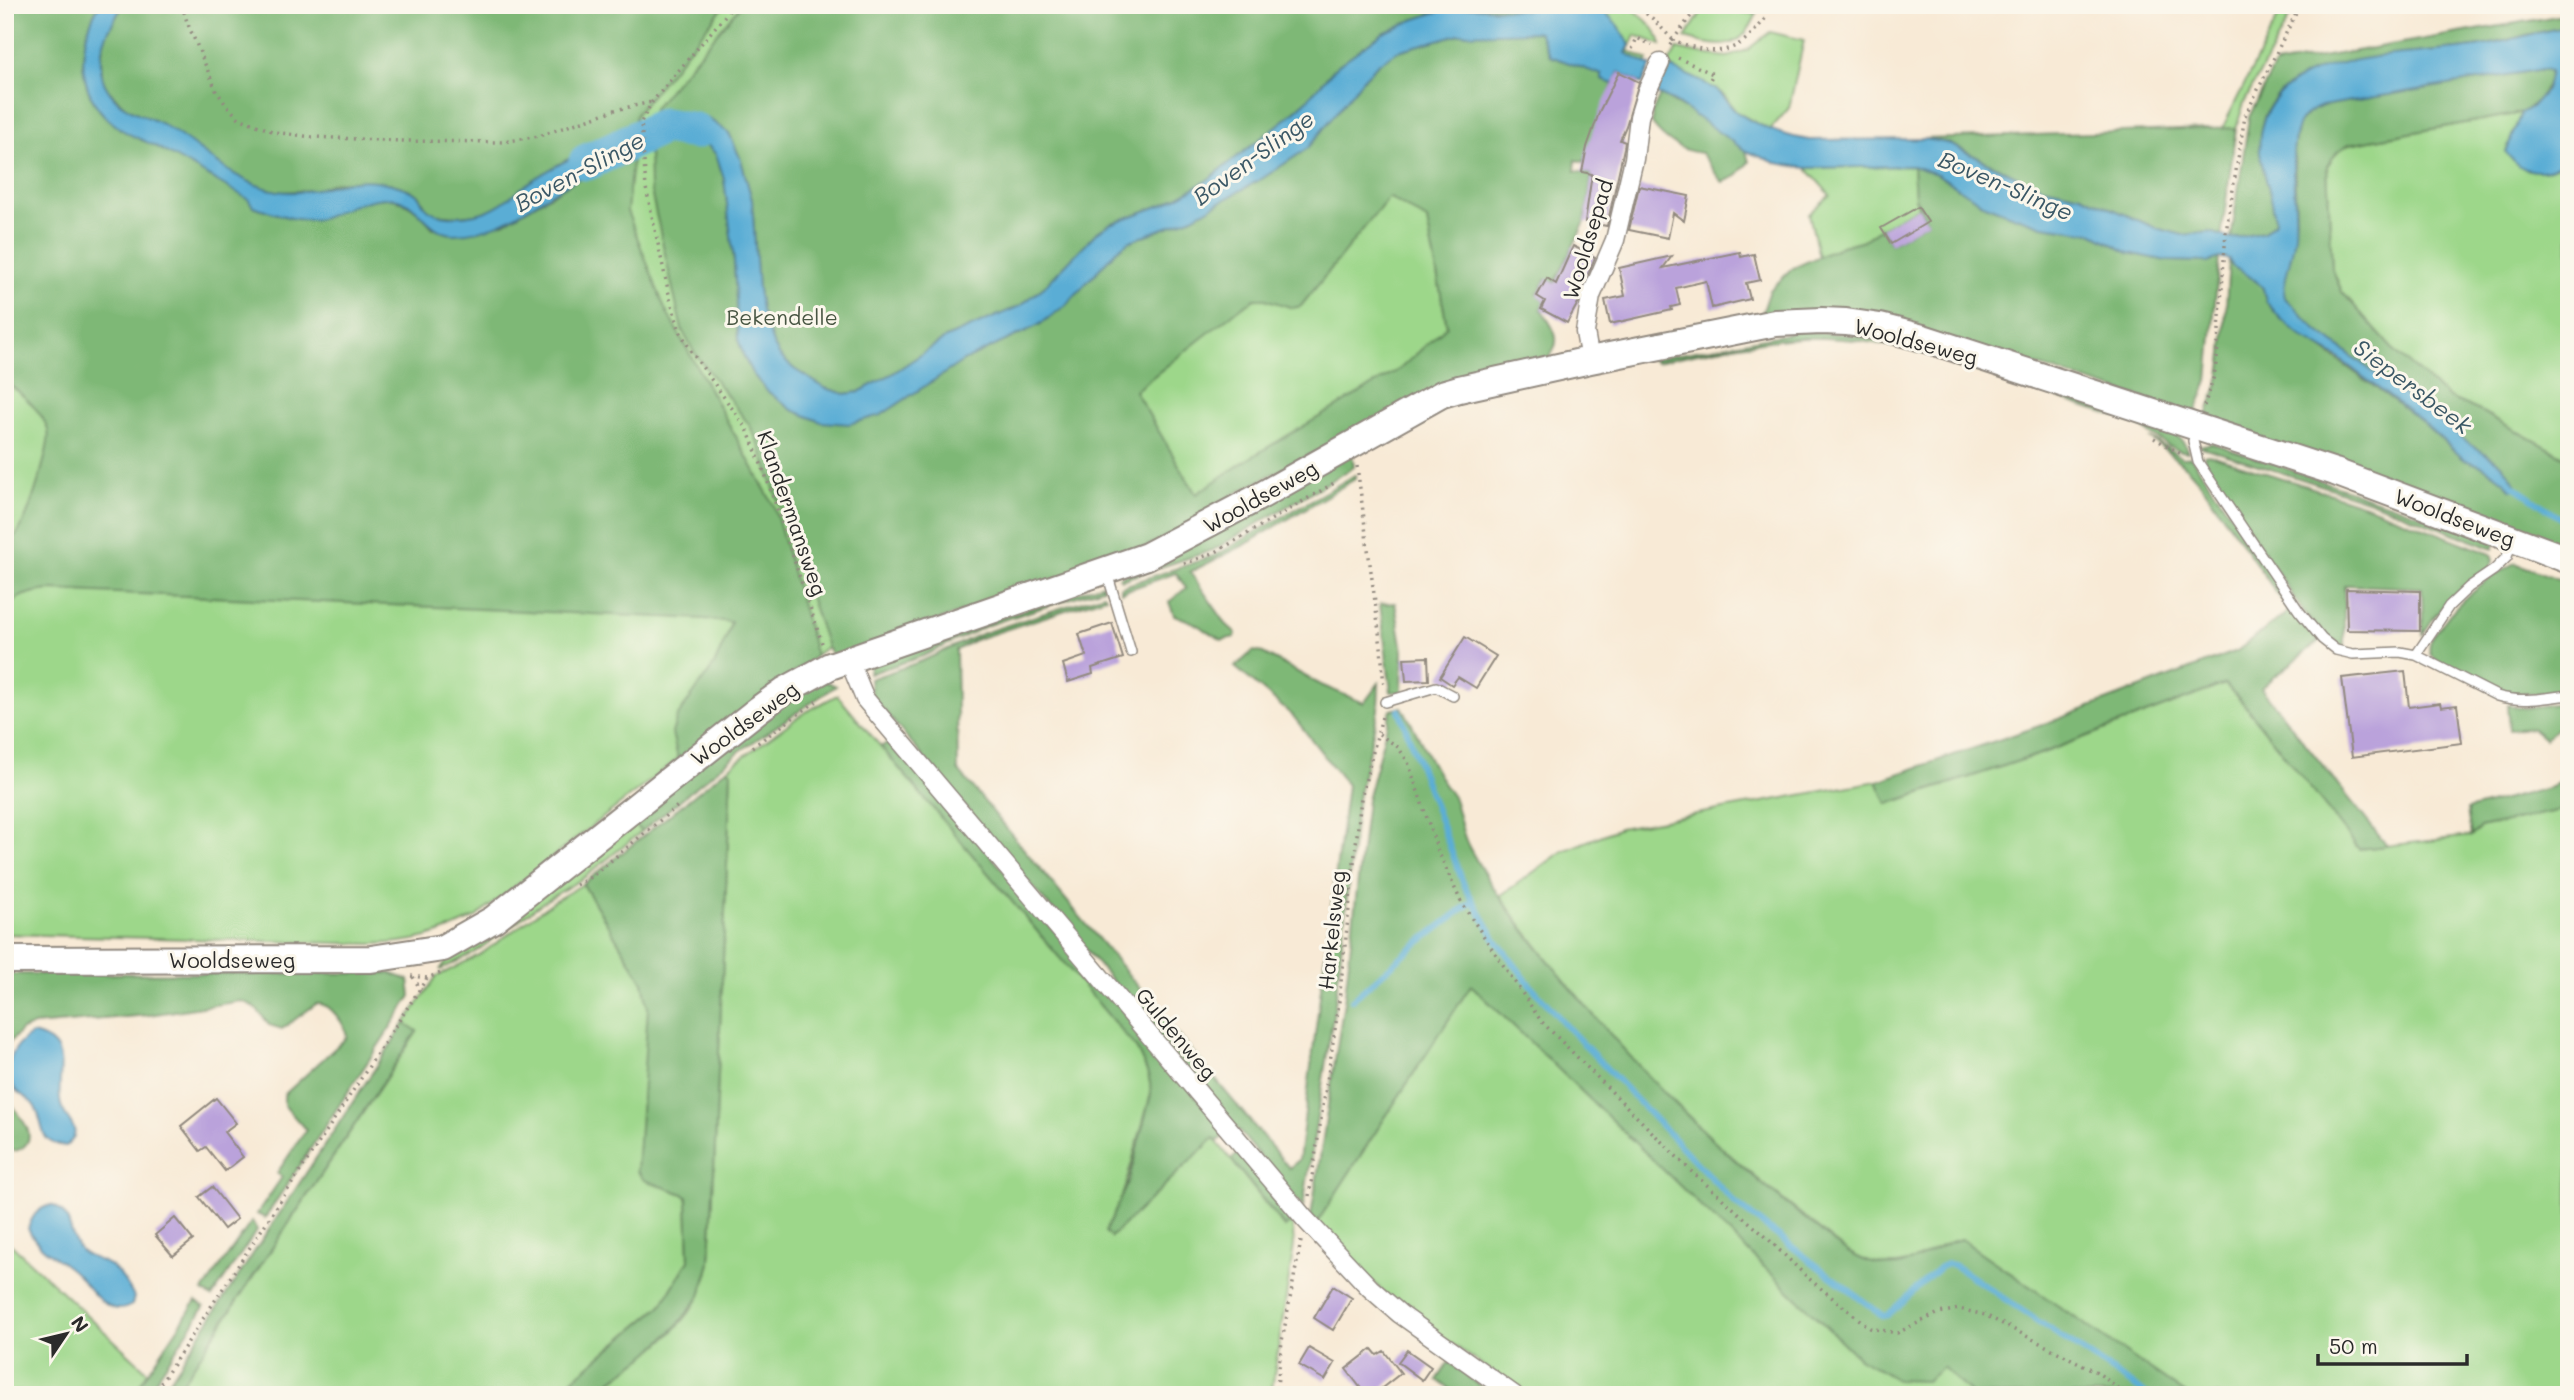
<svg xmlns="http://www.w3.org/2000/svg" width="2574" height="1400" font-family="Mali,sans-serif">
	<rect width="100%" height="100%" fill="#fbf7ec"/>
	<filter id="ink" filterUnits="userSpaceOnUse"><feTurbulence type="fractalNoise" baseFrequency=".0143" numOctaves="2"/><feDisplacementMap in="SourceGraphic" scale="14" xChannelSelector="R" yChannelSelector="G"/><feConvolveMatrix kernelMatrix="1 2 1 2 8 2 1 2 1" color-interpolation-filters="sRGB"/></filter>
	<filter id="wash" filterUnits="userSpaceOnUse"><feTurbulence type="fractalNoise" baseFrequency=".00686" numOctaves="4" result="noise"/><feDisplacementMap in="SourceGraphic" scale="28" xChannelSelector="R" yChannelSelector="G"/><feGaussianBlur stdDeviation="1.57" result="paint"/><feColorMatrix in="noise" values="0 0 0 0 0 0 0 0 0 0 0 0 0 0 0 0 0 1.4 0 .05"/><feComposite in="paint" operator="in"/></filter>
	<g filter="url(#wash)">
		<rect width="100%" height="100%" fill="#f8ead6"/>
		<path fill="#9dd78a" stroke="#64815a" stroke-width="2" d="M5 5H1627C1641 15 1658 28 1661 45L1635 35 1629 51 1648 60 1640 76 1306 149 1427 220 1447 326 1400 369 1245 461 1197 494 840 637 720 726 476 917C439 936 413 943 372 944L5 934Z
			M2284 5H2296L2244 103 2236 128 2222 129Z
			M1703 10 1757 13C1741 52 1721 48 1685 38Z
			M1770 32 1804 40 1789 108 1770 130 1736 112 1725 96 1716 89 1667 66 1677 49 1701 54 1728 57 1747 50Z
			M2521 113 2506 151C2521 176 2550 177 2569 156V459L2480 411 2449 398 2397 354 2342 292 2332 268 2327 166 2337 152 2349 144Z
			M1913 166 1915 197 1918 207 1881 228 1864 240 1842 246 1819 257 1809 214 1830 195 1806 168Z
			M2225 684 2242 702 2359 849 2471 836 2480 828 2569 808V1395H2187L1961 1239C1930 1246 1912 1272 1877 1264 1847 1257 1824 1233 1802 1215 1685 1124 1586 1016 1500 896L1563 851 1620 828 1877 781 1888 804 2040 754Z
			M837 695 1137 1049C1144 1064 1151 1077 1151 1094L1111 1236 1214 1138 1284 1227 1292 1221 1294 1245 1271 1395H591C626 1370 681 1335 700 1295 705 1285 707 1274 710 1263L731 772 728 768 802 714Z
			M631 820 641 832 585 877 545 901 474 953 440 970 450 956Z
			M583 884 643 982 647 993 683 1194 687 1197 689 1260 661 1306 554 1395H174L417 1032 405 1023 436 977 481 954 554 901Z
			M1471 985 1859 1358 1943 1367 1972 1395H1525L1428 1327 1387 1296 1316 1224Z
			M5 1239 148 1372 133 1395H5Z"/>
		<path fill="#7eb876" stroke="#547250" stroke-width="2" fill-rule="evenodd" d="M5 5H99C75 48 76 100 121 129 133 138 147 141 159 148 189 165 219 182 249 199L253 206C275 213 298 223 322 218 329 216 335 211 342 208 385 193 402 191 433 228L504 223 576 180 633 152 627 211 665 309 774 506 816 656 678 759 672 733 677 717 714 665 727 636 731 622 704 619 49 590C29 593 16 594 5 612V542C10 539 15 537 18 532 28 519 52 444 48 430 42 410 20 393 5 381Z
			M123 5H725L636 114 632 131 627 130 563 162 533 180 497 207 478 214 457 216 434 214 425 207 420 196 408 189 389 183 336 182 315 190 281 192 262 188 228 172 162 124 126 108 107 89 102 78 101 57 105 37Z
			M741 5H1540L1539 8 1523 10 1469 7 1443 10 1413 20 1383 33 1337 66 1306 101 1287 118 1205 182 1167 203 1110 224 1096 233 1044 287 1020 306 946 338 892 374 859 392 845 394 825 388 794 369 780 356 773 344 761 310 758 289 752 200 741 160 729 133 706 117 671 119 648 127 649 117 655 106Z
			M2569 14V27C2540 30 2514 39 2486 45 2425 58 2275 46 2261 129 2256 161 2274 191 2275 222L2264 232 2231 239 2249 117 2275 65Z
			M1509 31H1539L1550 56 1603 75 1613 84 1584 162 1576 160 1575 171 1592 174 1585 222 1555 283 1546 279 1537 295 1545 301 1541 309C1553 327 1565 341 1547 359L1451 381 1217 503 1209 514 1144 548 833 657 827 647 760 447 750 426 694 352 682 330 650 187 649 149 661 142 685 135 701 139 716 154 724 179 734 261 738 339 752 373 766 390 792 410 881 415 963 361 1039 325 1066 305 1115 252 1128 242 1193 217 1263 178 1308 148 1363 79 1378 64 1398 51 1459 34ZM1389 197 1427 220 1447 326 1400 369 1245 461 1196 494 1135 391 1236 311 1255 299H1265L1293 308 1301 306Z
			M2543 69 2550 70C2548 91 2538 102 2521 113L2349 144 2337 152 2327 166 2332 268 2342 292 2397 354 2449 398 2480 411 2569 459V552L2205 422 2220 376 2223 354 2229 259 2232 266 2254 279 2263 288 2266 301 2280 318 2420 420 2465 460 2483 466 2505 482 2511 489 2516 483 2501 464 2469 443 2318 331 2285 298 2283 292 2296 219 2294 144 2298 124 2309 112 2322 106Z
			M1660 95 1697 116 1746 151 1749 162 1735 177 1723 182C1717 178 1708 161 1701 153 1681 151 1664 140 1652 124V113Z
			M2236 128 2221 238 2211 232 2183 235 2156 228 2081 195 2043 187 2022 179 1948 143 1924 139Z
			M1913 166 1937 174 1985 205 2008 214 2043 226 2092 233 2129 253 2167 261 2209 262 2219 258 2208 381 2195 414 1950 339 1761 317 1770 290 1793 268 1842 246 1864 240 1881 228 1891 244 1927 222 1915 198Z
			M1803 331 1877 337 2171 429 2184 443 2188 452C2169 451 2154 434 2137 425 2120 417 2100 412 2082 406 1991 375 1900 335 1803 338 1753 340 1704 352 1656 362L1652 359Z
			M2150 438 2183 458 2191 457 2319 641 2261 688 2387 846 2359 849 2242 702 2225 684 2040 754 1887 804 1877 781 2048 723 2237 651 2289 611 2202 485 2188 469Z
			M2212 443 2496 541 2493 549 2370 501 2199 446Z
			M1352 454 1354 467 1213 550 1121 580 1119 577Z
			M2208 454 2368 506 2491 554 2493 561 2489 569 2456 593 2434 617 2423 634 2422 588 2344 585V647L2325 636 2302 610 2205 462 2204 455Z
			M1355 475V479L1246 544 1190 572 1227 625 1236 633 1235 637 1222 640 1192 622 1174 615 1169 602 1186 588 1176 573 1121 592V587L1216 555Z
			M2515 563 2569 583V689L2530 694 2502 693 2437 661 2430 654C2427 641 2435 634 2442 624 2462 596 2486 580 2515 563Z
			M1103 584V588L988 625 923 656 869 674 871 659Z
			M1104 594 1106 597 977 639 956 650 958 770 1289 1168 1299 1160 1347 785 1293 716 1235 667 1253 651 1263 653 1321 685 1364 703 1379 683 1378 710 1357 803 1336 997 1303 1207 871 695 870 679 922 661 983 633Z
			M1395 603 1403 651 1402 692H1391L1380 604Z
			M823 680 836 686 740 751 641 832 631 820 761 717Z
			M2569 702V727L2558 728 2545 739 2532 728 2509 730 2507 705 2525 708Z
			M1402 707C1417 731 1427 757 1442 781 1445 787 1451 793 1454 799 1460 815 1461 834 1470 849 1496 897 1531 940 1566 982 1637 1069 1709 1143 1798 1213 1822 1231 1846 1258 1877 1264 1912 1272 1930 1246 1961 1239L2187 1395H1972L1943 1367 1926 1381 1897 1380 1859 1358 1471 985 1316 1224 1311 1216 1345 995 1367 800 1391 710Z
			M894 742 1227 1133 1217 1142 1214 1138 1111 1237 1105 1232 1129 1180 1151 1094C1151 1077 1144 1064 1137 1049L881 747 887 743Z
			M728 768 731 772 710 1263 700 1296 677 1326 649 1353 591 1395H554L661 1306 689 1260 687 1197 683 1194 644 1180 637 1171 648 1008 643 982 583 884Z
			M2569 776V808L2480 828 2471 836 2467 810 2551 787Z
			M390 973 409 980 411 996 265 1218 257 1214 282 1177 277 1173 306 1130 284 1105V1095L347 1037C346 1025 330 1002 316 1004L282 1029 269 1025C262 1015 254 1004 241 1001L149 1015 34 1025 22 1030 5 1047V974Z
			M405 1023 417 1031 174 1395H160Z
			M5 1094C12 1109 42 1134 22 1148 16 1152 12 1151 5 1149Z
			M1242 1151 1282 1200 1292 1221 1285 1227 1231 1159Z
			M252 1221 257 1230 212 1297 203 1291Z
			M196 1301 204 1307 146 1395H133Z
			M1449 1362 1492 1395H1458L1437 1380Z"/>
		<path fill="#5aadd5" stroke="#426c80" stroke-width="2" d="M99 5H123C109 28 95 51 103 79 106 90 117 102 126 107 138 115 152 118 164 125 202 148 233 183 278 191 312 197 342 176 377 181 389 183 406 187 416 194 422 197 421 202 425 206 435 219 461 217 475 214 499 210 514 192 534 179 563 160 596 146 627 130L632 131 633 152C623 154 614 160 604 165 587 174 569 183 552 193 522 212 492 234 455 234 425 234 418 196 387 198 364 199 346 208 326 217 303 226 275 213 253 206L248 199C219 182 189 165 159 148 147 141 133 138 121 129 76 100 75 48 99 5Z
			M1553 5C1596 5 1608 5 1630 45L1626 53 1651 66 1642 84 1619 72 1613 84 1602 80V75L1550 56 1539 32 1459 34 1398 51 1378 64 1363 79 1308 148 1263 178 1193 217 1128 242 1115 252 1066 305 1039 325 963 361 881 415 849 424 821 422 792 410 766 390 752 373 744 357 738 339 734 261 724 179 716 154 701 139 685 135 661 142 649 149 648 127 671 119 697 115 706 117 729 133 741 160 752 200 758 289 761 310 773 344 780 356 794 369 825 388 845 394 859 392 892 374 946 338 1020 306 1044 287 1096 233 1110 224 1167 203 1205 182 1287 118 1306 101 1337 66 1383 33 1413 20 1443 10 1469 7 1523 10Z
			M2569 27V89L2555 109 2559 113H2569V156C2550 177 2521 176 2506 152L2521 113 2531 107 2546 90 2550 71 2543 69 2322 106C2312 110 2301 116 2298 126 2287 154 2298 203 2295 235 2294 252 2281 285 2285 298L2318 331 2469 443 2501 464 2516 483 2518 489H2511L2505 482 2483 466 2465 460 2420 420 2337 357 2302 337 2280 318 2266 301 2263 288 2254 279 2232 266 2229 259 2219 258 2209 262 2167 261 2129 253 2092 233 2043 226 2008 214 1985 205 1937 174 1913 166 1806 168 1776 163 1746 151 1675 102 1653 92 1665 66C1682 72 1700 80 1715 89 1725 95 1728 106 1738 113 1759 127 1784 136 1809 140L1924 139 1947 143 2022 179 2043 187 2081 195 2156 228 2183 235 2211 232 2231 239 2264 232 2275 222C2274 190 2254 162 2261 129 2280 43 2420 59 2486 45 2514 40 2540 30 2569 27Z
			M32 1034C73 1043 57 1071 60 1100 61 1120 88 1128 66 1146 36 1143 46 1126 35 1107 31 1099 21 1096 15 1089 0 1068 13 1045 32 1034Z
			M51 1205C72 1212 68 1231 77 1246 84 1257 95 1258 105 1263 119 1269 127 1285 134 1297L132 1305C125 1309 118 1311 111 1307 95 1300 88 1285 75 1273 58 1257 38 1251 28 1228 33 1215 37 1209 51 1205Z"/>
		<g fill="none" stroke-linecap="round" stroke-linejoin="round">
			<path stroke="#5aadd5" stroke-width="6" d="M2513 485 2569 524
				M1399 710 1464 885 1496 940 1527 981 1570 1030 1736 1204 1883 1316 1888 1315 1940 1267 1947 1264 1954 1265 2148 1395
				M1352 1000 1409 950 1473 901"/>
			<path stroke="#5aadd5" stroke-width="37" d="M587 162 664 126 695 131"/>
		</g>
		<g id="blocks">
			<path fill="#baa2db" d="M1619 72 1639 82 1626 126 1620 140 1625 142 1624 148 1607 226 1585 222 1592 174 1582 172 1587 147 1600 110Z
				M1639 186 1689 196 1684 221 1673 213 1668 238 1629 230Z
				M1918 207 1928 222 1891 244 1881 228Z
				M1573 246 1595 257 1581 292 1578 303 1567 323 1541 309 1545 301 1537 296 1547 278 1556 284Z
				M1740 252 1741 257 1754 254 1760 280 1746 283 1750 299 1712 308 1706 281 1676 288 1680 305 1671 307 1672 310 1610 324 1605 300 1625 296 1619 268 1672 256 1663 268Z
				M2346 589 2420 591V631L2347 630Z
				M1112 623 1123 658 1092 668 1093 674 1068 682 1063 664 1086 656 1079 634Z
				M1465 637 1496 656 1476 688 1458 677 1452 685 1440 677Z
				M1428 657 1429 680 1406 681 1404 658Z
				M2405 671 2409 707 2440 703 2441 707 2457 705 2462 743 2352 757 2342 678Z
				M216 1098 236 1123 224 1132 243 1157 225 1171 206 1147 200 1151 181 1126Z
				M212 1187 237 1219 224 1229 199 1197Z
				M175 1218 193 1240 173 1256 155 1235Z
				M1333 1286 1352 1298 1333 1330 1314 1318Z
				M1309 1348 1335 1363 1325 1380 1299 1365Z
				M1372 1349 1377 1355 1384 1351 1401 1373 1373 1395H1366L1346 1369Z
				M1407 1350 1431 1367 1422 1380 1398 1362Z"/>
		</g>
	</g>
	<g filter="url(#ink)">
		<use href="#blocks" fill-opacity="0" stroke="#928a80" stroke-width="2"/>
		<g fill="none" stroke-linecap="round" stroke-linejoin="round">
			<defs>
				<path id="service" d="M2197 429 2193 441 2198 462 2299 611 2322 639 2336 650 2353 654 2400 652 2416 655 2497 696C2522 703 2544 698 2569 695
					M1107 573 1131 652
					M2416 655 2449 606 2469 587 2494 570 2507 557 2512 540
					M1385 702 1436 687 1453 696"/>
				<path id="minor" d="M1590 360 1585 332 1591 296 1615 240 1634 159 1639 117 1647 91 1660 63
					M849 660 865 699 1305 1219 1370 1288 1400 1314 1514 1395"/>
				<path id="secondary" d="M5 960 371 959 443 948 494 919 759 709 784 691 830 666 1147 556 1255 499 1442 394 1459 389 1590 360 1775 323 1822 321 1846 322 1880 327 1923 338 2335 472 2569 560"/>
			</defs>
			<use href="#service" stroke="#928a80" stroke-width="12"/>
			<use href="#minor" stroke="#928a80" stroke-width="21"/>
			<use href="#secondary" stroke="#928a80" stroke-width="30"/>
			<path stroke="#928a80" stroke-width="3.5" stroke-dasharray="2 5" stroke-linecap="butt" d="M182 5 187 22 216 90 226 105 239 118 274 132 312 137 403 141 503 142 539 136 615 110 652 102
				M734 5 652 102 641 122 646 188 670 299 680 331 692 353 747 429 767 479 823 646
				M1635 5 1653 19 1673 40 1668 49
				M1699 5 1673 40C1720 59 1738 54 1768 15
				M1632 49 1637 38 1652 45
				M1678 58 1713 74 1708 83
				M2204 406 2214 376 2217 358 2226 232 2245 116 2300 5
				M2154 438 2183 455
				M1357 466 1381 647 1384 688
				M1184 564 1216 552 1334 483
				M1379 734 1398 747 1408 762 1438 851 1462 904 1541 1021 1692 1172 1765 1236 1808 1278 1870 1328 1897 1333 1939 1313 1959 1309 1985 1315 2097 1372 2126 1395
				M752 747 817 701
				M576 885 591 877 680 804
				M411 976 427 978 441 973
				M413 977 421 990
				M1309 1196 1338 1010 1361 798 1383 713
				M153 1395 427 978
				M1276 1395 1282 1341 1301 1241"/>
			<use href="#service" stroke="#fff" stroke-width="9"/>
			<use href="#minor" stroke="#fff" stroke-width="18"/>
			<use href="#secondary" stroke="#fff" stroke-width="26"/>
		</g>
	</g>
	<g text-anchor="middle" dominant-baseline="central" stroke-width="6" stroke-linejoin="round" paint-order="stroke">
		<g font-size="21" fill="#2b2b2b" stroke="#fbf7ec">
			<text transform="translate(1587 239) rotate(-73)">Wooldsepad</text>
			<text transform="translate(1916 341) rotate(15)">Wooldseweg</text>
			<text transform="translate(1260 496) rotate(-29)">Wooldseweg</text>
			<text transform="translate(793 513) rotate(71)">Klandermansweg</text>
			<text transform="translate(2455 517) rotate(21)">Wooldseweg</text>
			<text transform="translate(744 723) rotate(-36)">Wooldseweg</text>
			<text transform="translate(1331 930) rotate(-84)">Harkelsweg</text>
			<text x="232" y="959">Wooldseweg</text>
			<text transform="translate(1177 1033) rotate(50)">Guldenweg</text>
		</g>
		<g font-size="21" fill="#485643" stroke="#fbf7ec">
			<text x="782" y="316">Bekendelle</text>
		</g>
		<g font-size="23" font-style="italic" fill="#3b5866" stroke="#fbf7ec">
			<text transform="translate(1253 157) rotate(-36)">Boven-Slinge</text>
			<text transform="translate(579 171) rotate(-28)">Boven-Slinge</text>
			<text transform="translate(2006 185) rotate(23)">Boven-Slinge</text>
			<text transform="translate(2413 386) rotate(37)">Siepersbeek</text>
		</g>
	</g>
	<rect width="2574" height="1400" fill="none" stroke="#fbf7ec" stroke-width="28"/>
	<g transform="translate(66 1334) rotate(55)" stroke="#fbf7ec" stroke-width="5" paint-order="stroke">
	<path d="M0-5L12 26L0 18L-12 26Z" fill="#2b2b2b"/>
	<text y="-10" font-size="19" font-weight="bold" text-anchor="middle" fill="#2b2b2b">N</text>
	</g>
	<path d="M2318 1354v10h149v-10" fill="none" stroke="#2b2b2b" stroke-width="3.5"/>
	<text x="2329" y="1354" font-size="21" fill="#2b2b2b" stroke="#fbf7ec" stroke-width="5" paint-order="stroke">50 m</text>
</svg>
